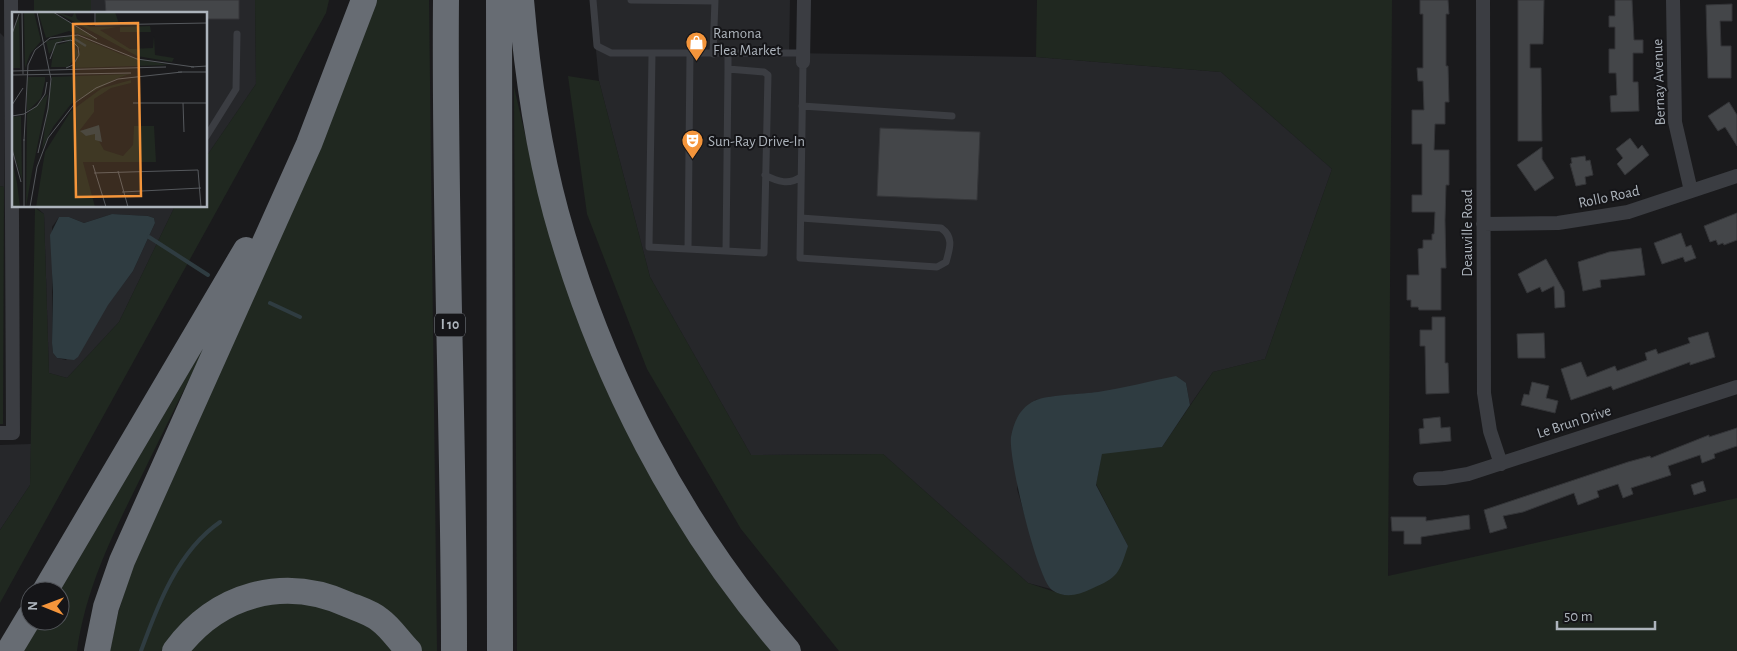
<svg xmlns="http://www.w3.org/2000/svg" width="1737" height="651" font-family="'Alegreya Sans',sans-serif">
	<rect width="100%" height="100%" fill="#1a1a1c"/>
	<path fill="#26272a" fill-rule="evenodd" d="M91 0H255L256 84 206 157V14H91Z
		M591 0H790L789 53 1036 57 1221 72 1332 169 1265 359 1213 372 1190 405 1186 383 1035 400 1017 489 1041 570 1051 589 1028 583 883 454 751 455 650 277 599 81Z
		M0 33 4 37V187L0 186Z
		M35 206H175L119 322 67 378 49 373 44 214ZM112 214 148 216 154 218 155 223 133 271 66 360 57 358 53 353 52 343V227L59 217H69L84 223Z
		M31 444 30 485 0 530V445Z"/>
	<path fill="#202820" d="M34 0H91V14H34Z
		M255 0H329L326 13 0 603V530L30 485 35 208 44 214 49 373 67 378 119 322 175 206H206V157L256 84Z
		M373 0H429L437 651H416L298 583 165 651H110L117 617 130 574 198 423Z
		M1037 0H1392L1388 576 1737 498V651H839L741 529 647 369 587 214 568 76 599 81 650 277 751 455 883 454 1028 583 1064 595 1128 546 1096 484 1102 453 1162 447 1213 372 1265 359 1332 169 1221 72 1036 57Z
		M514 87 543 212 563 271 776 651H517Z
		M0 186 4 187 3 424H0Z
		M215 328C191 375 168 422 145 469 116 528 86 585 77 651H14L32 621H60V591Z
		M272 598 353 612 399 651H185L202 632Z"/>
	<path fill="#2f3c41" d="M112 214 148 216 154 218 155 223 133 271 108 305 78 357 74 360 57 358 53 353 52 343 53 292 50 235 59 217H69L84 223Z
		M1176 376 1186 383 1190 405 1162 447 1102 454 1096 485 1128 546C1119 573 1119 577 1091 589 1078 595 1065 599 1052 590 1037 579 1008 457 1011 437 1014 421 1020 408 1034 401 1045 395 1084 394 1098 392 1124 388 1150 381 1176 376Z"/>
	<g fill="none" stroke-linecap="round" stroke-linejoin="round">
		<path stroke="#2f3c41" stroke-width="4" d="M149 237 208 275
			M270 303 300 317
			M141 651C158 604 178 551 220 522"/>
	</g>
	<path fill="#444649" stroke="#343538" d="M105 0H239V19H206V14H106Z
		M1420 0H1448L1449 14H1446V66H1448L1449 102H1445V124H1435L1434 150H1449V185H1446L1445 220 1446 268H1441V310H1419L1418 307H1411V300H1407V275H1419L1418 249 1423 248V240H1432V234H1434L1435 212H1412V195H1422V144H1412V110H1424L1423 81H1418L1417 68H1423V14H1420Z
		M1518 0H1544L1543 44H1530V68H1541L1542 141H1518Z
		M1615 0H1632L1634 40H1643V53H1633V82H1638L1639 111 1611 112 1610 96 1617 95 1616 73H1609V49H1615V27H1609V16H1615Z
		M1732 4V21H1720L1721 46H1731V78H1708L1706 5Z
		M1729 102 1737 115V146L1725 127 1718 131 1708 116Z
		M880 128 980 132 977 200 877 196Z
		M1630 138 1638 149 1642 145 1649 155 1625 175 1617 164 1623 158 1616 149Z
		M1542 147V159L1554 178 1535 191 1517 165Z
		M1585 156 1586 161 1590 160 1593 175 1585 177 1586 184 1576 186 1570 164 1572 163 1571 158Z
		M1737 213V240L1724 245 1723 243 1718 245 1716 240 1710 242 1704 226Z
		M1681 233 1686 247 1691 245 1696 258 1685 262 1683 257 1662 264 1654 243Z
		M1641 248 1645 275 1600 280 1601 287 1583 291 1578 262 1609 252Z
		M1546 259 1564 291 1565 307 1555 308 1554 286 1542 292 1540 287 1527 293 1518 274Z
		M1432 317H1445V363H1448L1449 393 1426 394 1425 346H1420V330H1432Z
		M1708 332 1715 357 1690 365V362L1613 390 1611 386 1571 400 1561 369 1581 362 1587 377 1615 366 1617 371 1647 360 1645 353 1656 349 1658 354 1690 343 1688 338Z
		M1544 333 1545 358H1518L1517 334Z
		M1532 382 1549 386 1546 398 1558 401 1555 413 1521 405 1524 394 1529 395Z
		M1440 417 1441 428 1450 427 1451 441 1420 444 1419 429 1424 428 1423 419Z
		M1737 428V446L1714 454 1715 458 1702 463 1700 455 1668 466 1671 475 1631 488 1633 494 1623 498 1618 484 1597 491 1599 497 1578 505 1574 493 1523 512 1503 516 1507 528 1490 533 1484 510 1628 462 1650 456 1651 458 1709 435V437Z
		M1703 481 1706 491 1694 495 1691 485Z
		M1469 515 1470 529 1421 537V544H1404V531H1392L1391 517H1426V521Z"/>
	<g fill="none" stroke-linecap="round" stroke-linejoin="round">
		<path stroke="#3b3d42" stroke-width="7" d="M593 0 597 46 611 53H803
			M631 0 715 1
			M652 54 649 247 764 253 768 75 764 72 728 69V54
			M713 54 715 0
			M802 106 952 116
			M206 137 236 89 237 34
			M765 175C778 182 789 185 801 177
			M801 218 941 228C954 237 950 248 946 262L937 267 800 258C801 192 802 127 803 62
			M688 249 690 54
			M726 251 728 69"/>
		<path stroke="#3b3d42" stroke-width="14" d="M1483 0 1484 393 1490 431 1501 464
			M1673 0 1675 122 1691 191
			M803 62 804 0
			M1483 224 1558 223 1628 212 1737 176
			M0 433H13L11 0
			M1420 479 1444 478 1468 474 1737 387"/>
		<path stroke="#676c73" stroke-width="26" d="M446 0C444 217 454 434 454 651
			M499 0 500 651
			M521 0C527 71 537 143 556 213 600 373 679 526 788 651
			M45 591 246 250
			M9 651 30 616
			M97 651 106 607 122 561 309 144 364 0
			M175 651C217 594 284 575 349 605 359 609 372 613 380 620 391 628 399 641 409 651"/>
	</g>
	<defs>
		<symbol id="shop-pin" viewBox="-11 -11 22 30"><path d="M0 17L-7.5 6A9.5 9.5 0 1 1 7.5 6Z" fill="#f4953b" stroke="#151518"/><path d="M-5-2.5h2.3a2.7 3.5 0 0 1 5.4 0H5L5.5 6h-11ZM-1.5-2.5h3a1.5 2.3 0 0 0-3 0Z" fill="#fff"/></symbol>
		<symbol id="theatre-pin" viewBox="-11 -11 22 30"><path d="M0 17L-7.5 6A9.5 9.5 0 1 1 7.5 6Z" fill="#f4953b" stroke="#151518"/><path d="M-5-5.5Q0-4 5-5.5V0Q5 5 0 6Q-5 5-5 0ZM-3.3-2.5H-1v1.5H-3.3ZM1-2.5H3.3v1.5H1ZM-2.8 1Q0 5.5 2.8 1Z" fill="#fff"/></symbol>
	</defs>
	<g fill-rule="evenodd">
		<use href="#shop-pin" x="684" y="30" width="25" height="34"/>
		<use href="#theatre-pin" x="680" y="128" width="25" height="34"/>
	</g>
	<g text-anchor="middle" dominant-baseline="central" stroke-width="4" stroke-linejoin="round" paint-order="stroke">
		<rect fill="#151518" stroke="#7f848b" stroke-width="1" x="435" y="313.5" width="30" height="23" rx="4"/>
		<g font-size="14" font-weight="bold" fill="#adb4bc">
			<text x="450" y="325">I 10</text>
		</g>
		<g font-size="15" fill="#adb4bc" stroke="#151518" text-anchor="start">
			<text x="713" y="33">Ramona<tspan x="713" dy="17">Flea Market</tspan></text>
			<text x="708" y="141">Sun-Ray Drive-In</text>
		</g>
		<g font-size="15" fill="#adb4bc" stroke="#151518">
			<text transform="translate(1659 82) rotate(-92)">Bernay Avenue</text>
			<text transform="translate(1609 197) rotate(-12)">Rollo Road</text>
			<text transform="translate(1467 233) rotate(-90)">Deauville Road</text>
			<text transform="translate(1574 422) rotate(-18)">Le Brun Drive</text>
		</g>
	</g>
	<g transform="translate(12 12)">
		<rect width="195" height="195" fill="#1a1a1c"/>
		<path d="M12 0H22L29 29 18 42 13 56ZM26 0H40L89 29 57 19 34 26ZM44 0 60 5 63 0 65 7 78 15H105L88 18 118 37 141 36 142 24 143 43 162 46 160 50 125 44ZM84 0H103L107 12H84ZM7 3 8 56H0V23ZM138 14 139 20H108V15ZM63 23 111 43 156 53 59 56 68 37 51 27 37 42 34 29ZM59 29 67 41 56 55H39L42 34ZM118 62 106 66 59 92 41 115 30 137 40 65ZM15 65H33V69L29 86 15 100ZM119 68V71L99 76 82 87V100L68 118 83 122 92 138 111 144 121 133 122 114H142L144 150H71L83 195H24L33 140 59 99 90 76ZM36 82 20 160 14 195 15 102ZM9 104 10 168 0 136V105ZM0 148 5 171 8 195H0Z" fill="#202820"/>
		<path d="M87 113 90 130 83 128V122L74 124 68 119Z" fill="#2f3c41"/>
		<path fill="none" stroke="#2f3c41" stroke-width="2.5" d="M61 26 74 34"/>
		<path fill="none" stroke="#55585c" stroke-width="1" d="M10 0 11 62M25 0 39 67 36 97 26 141M41 0 85 27M83 0V13L195 11M0 22 7 2M38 47 44 31 59 28 66 35 67 43 61 53 54 56M179 55 195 54M0 59 154 55M166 60H195M0 63 119 61M121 91H195M171 91 172 120M0 93 11 76M0 104 12 102 25 94 33 82 35 70M12 127V195M12 129 16 53 23 38 38 26 66 23 125 47 182 55M0 137 9 170M81 153 94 195M106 159 116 195M82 161 186 158 189 195M110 180 189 176M18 195 25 155 36 126 64 90 84 76 106 67 170 60"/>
		<path fill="#f4953b" fill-opacity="0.15" stroke="#f4953b" stroke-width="2.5" d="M126 11 129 184 64 185 61 12Z"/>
		<rect width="195" height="195" fill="none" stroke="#adb4bc" stroke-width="2.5"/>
	</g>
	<g transform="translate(45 606) rotate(271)"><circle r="24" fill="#151518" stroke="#52555a"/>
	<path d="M0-4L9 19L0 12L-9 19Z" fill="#f4953b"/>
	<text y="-8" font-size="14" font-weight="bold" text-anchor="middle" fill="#adb4bc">N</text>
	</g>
	<path d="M1557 621v8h98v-8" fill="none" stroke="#adb4bc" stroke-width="2.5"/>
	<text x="1564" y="621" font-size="15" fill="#adb4bc" stroke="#151518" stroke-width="4" paint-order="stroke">50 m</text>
</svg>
